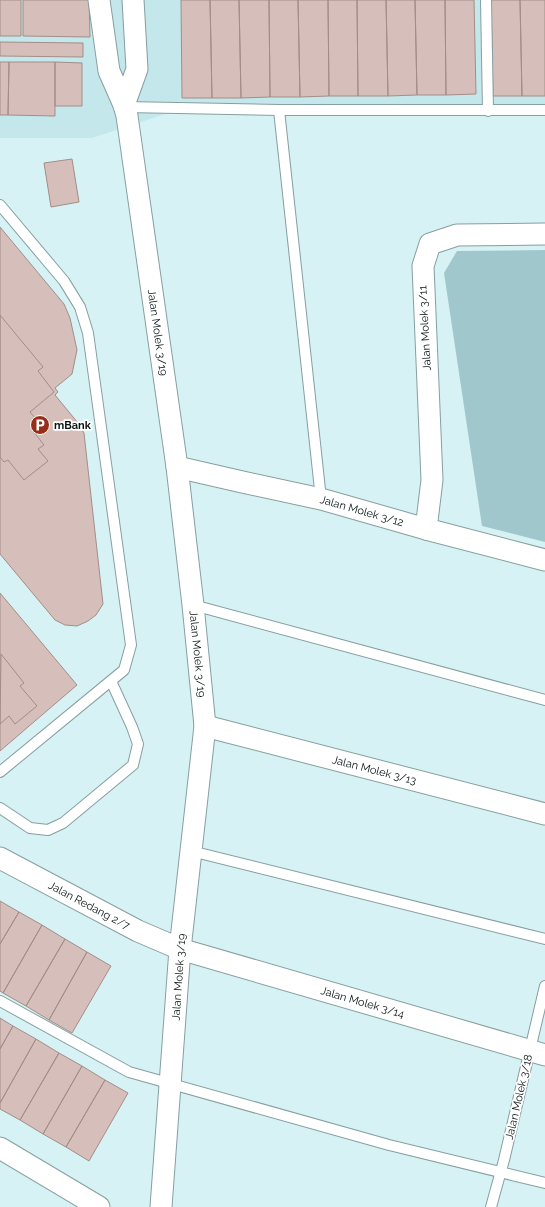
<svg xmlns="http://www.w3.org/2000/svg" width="545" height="1207" font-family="Raleway,sans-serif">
	<rect width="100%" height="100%" fill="#d7f2f4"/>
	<path fill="#c3e7eb" d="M0 0H545V114H165L92 138H0Z"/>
	<path fill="#a0c8cc" d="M545 250V542L482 526 444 273 457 251Z"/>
	<path fill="#d6bfba" stroke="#a38d87" d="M0 0H21V36H0Z
		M23 0H89L90 37 23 36Z
		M181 0H210L212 98H182Z
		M210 0H239L241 98H212Z
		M239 0H269L270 97 241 98Z
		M269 0H298L300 97H270Z
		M298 0H328L329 96 300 97Z
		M328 0H357L358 96H329Z
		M357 0H386L388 96H358Z
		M386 0H415L417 95 388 96Z
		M415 0H445L446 95H417Z
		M445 0H474L476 94 446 95Z
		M491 0H520L522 96H493Z
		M520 0H545V96H522Z
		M0 42 83 43V57L0 56Z
		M0 62H9L8 115H0Z
		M9 62H55V116L8 115Z
		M55 62 82 63V106H55Z
		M72 159 79 202 51 207 44 163Z
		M0 227 64 304 70 318 77 350 72 374 55 388 58 392 55 395 78 423 84 433 103 604 96 615 88 621 77 626 65 625 55 620 0 554Z
		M0 315 43 367 38 371 54 392 30 412 41 425 33 431 44 445 38 449 48 461 24 480 8 460 4 462 0 457Z
		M0 593 77 685 0 751Z
		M1 654 24 683 20 686 37 706 15 724 9 716 0 724Z
		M0 901 19 912 0 944Z
		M19 912 42 925 3 993 0 991V944Z
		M42 925 65 939 26 1006 3 993Z
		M65 939 87 952 49 1020 26 1006Z
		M87 952 111 966 72 1033 49 1020Z
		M0 1018 13 1026 0 1049Z
		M13 1026 36 1039 0 1103V1049Z
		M36 1039 59 1053 20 1120 0 1109V1103Z
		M59 1053 82 1066 43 1134 20 1120Z
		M82 1066 105 1080 66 1147 43 1134Z
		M105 1080 128 1093 89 1161 66 1147Z"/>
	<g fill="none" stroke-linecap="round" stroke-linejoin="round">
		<defs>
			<path id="service" d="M486 0 488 111
				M125 107 279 110H545
				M279 110 321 499
				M0 205 64 281 80 307 88 333 131 645 124 670 0 772
				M193 605 545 700
				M0 808 30 828 48 830 63 823 133 765 138 744 132 727 111 681
				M191 851 545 939
				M0 1001 129 1072 389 1145 545 1183
				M491 1207 504 1160 545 986"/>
			<g id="minor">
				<path id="s1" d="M99 0 109 71 124 105 127 116 177 467 193 605 205 726 180 949 161 1207"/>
				<path d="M124 105 137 69 133 0"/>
				<path id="s2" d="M177 467 238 481 321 499 426 529 545 560"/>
				<path d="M426 529 432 480 423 266 430 244 457 235 545 234"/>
				<path id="s3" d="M205 726 545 814"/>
				<path id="s4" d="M0 858 138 931 180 949 545 1055"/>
				<path d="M0 1148 99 1207"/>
			</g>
		</defs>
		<use href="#service" stroke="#869fa1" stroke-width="12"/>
		<use href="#minor" stroke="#869fa1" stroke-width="23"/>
		<use href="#service" stroke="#fff" stroke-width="10"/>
		<use href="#minor" stroke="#fff" stroke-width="21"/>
	</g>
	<defs>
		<symbol id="parking-disc" viewBox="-11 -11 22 22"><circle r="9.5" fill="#972e18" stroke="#fff"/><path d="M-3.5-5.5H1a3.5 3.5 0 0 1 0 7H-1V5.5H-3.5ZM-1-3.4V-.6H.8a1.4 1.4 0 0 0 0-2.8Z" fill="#fff"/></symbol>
	</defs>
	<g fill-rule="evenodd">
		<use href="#parking-disc" x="29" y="414" width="22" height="22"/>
	</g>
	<g text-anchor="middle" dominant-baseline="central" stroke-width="3.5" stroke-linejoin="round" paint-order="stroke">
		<g font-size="11" fill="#0b1415" stroke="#fff">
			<text transform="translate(425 328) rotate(-93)">Jalan Molek 3/11</text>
			<text stroke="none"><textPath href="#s1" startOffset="339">Jalan Molek 3/19</textPath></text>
			<text stroke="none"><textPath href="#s2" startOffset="190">Jalan Molek 3/12</textPath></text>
			<text stroke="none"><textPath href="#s1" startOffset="663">Jalan Molek 3/19</textPath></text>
			<text stroke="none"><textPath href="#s3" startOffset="175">Jalan Molek 3/13</textPath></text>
			<text stroke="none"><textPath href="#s4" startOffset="101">Jalan Redang 2/7</textPath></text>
			<text transform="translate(179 977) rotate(-86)">Jalan Molek 3/19</text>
			<text stroke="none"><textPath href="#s4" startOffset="392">Jalan Molek 3/14</textPath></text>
			<text transform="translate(519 1097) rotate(-77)">Jalan Molek 3/18</text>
		</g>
		<g font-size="11" font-weight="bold" fill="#0b1415" stroke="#fff" text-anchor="start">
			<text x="54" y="425">mBank</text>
		</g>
	</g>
</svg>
